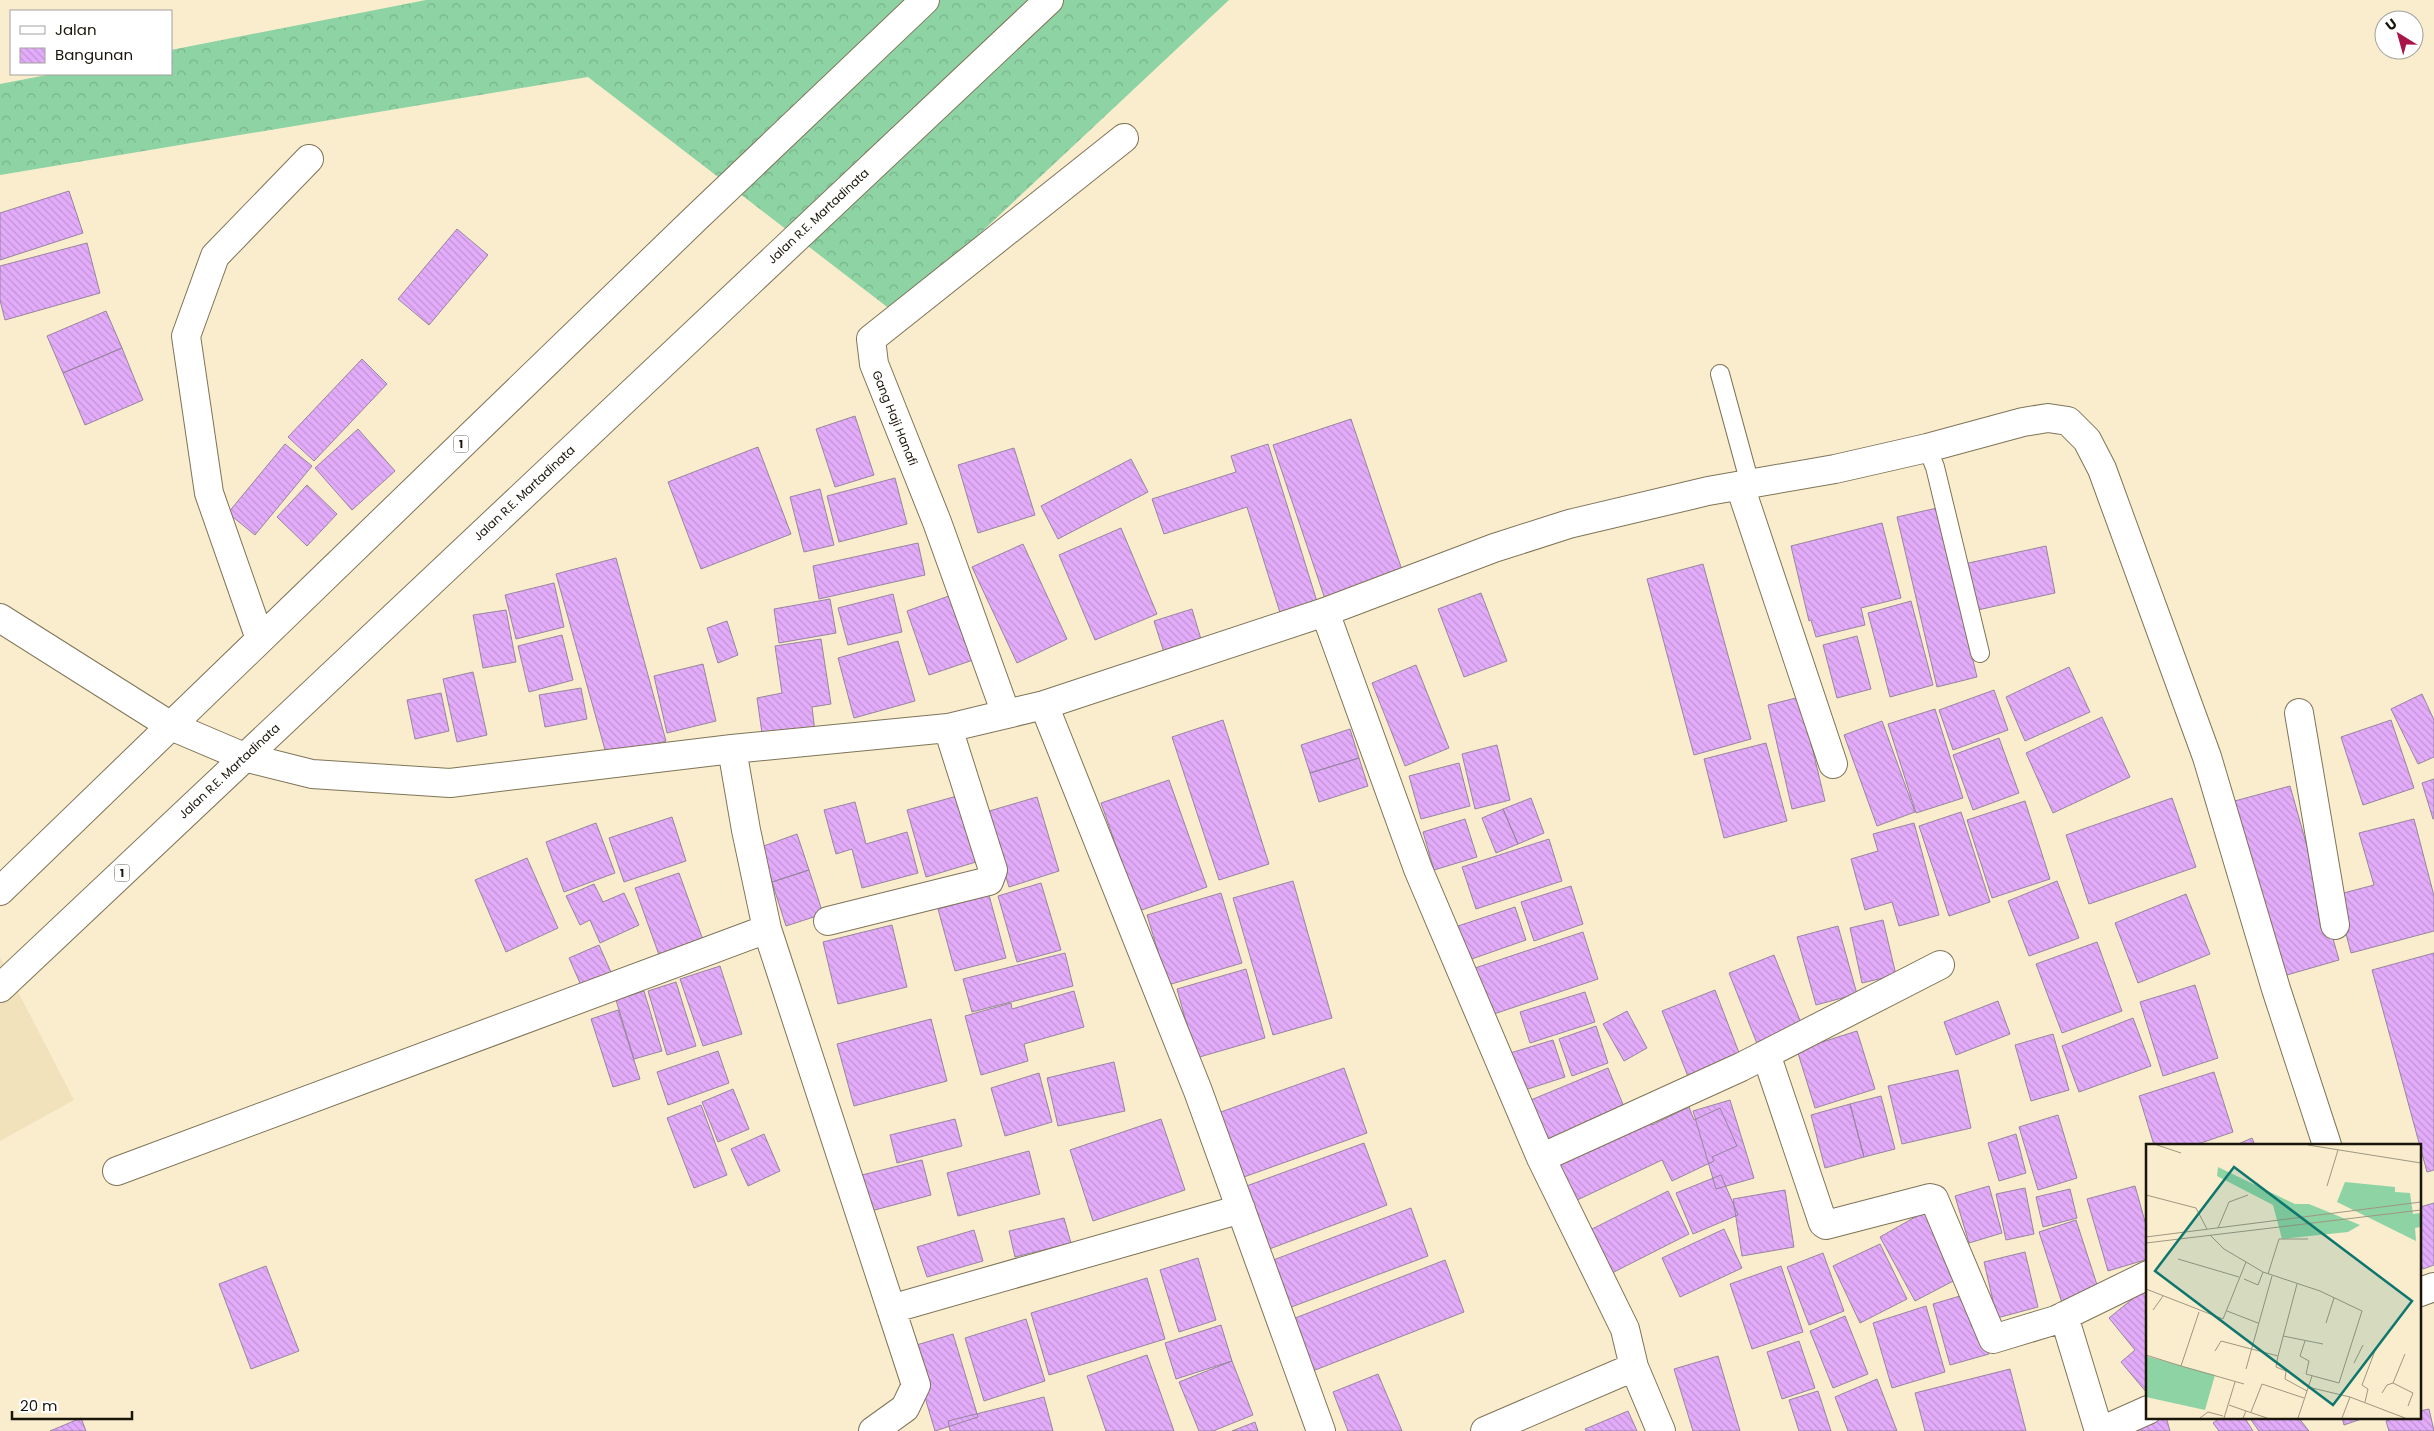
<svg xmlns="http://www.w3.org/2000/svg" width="2434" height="1431" font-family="Poppins,sans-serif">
	<defs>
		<pattern id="forest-crowns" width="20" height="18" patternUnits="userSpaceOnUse" patternTransform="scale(1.25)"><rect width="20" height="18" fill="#8dd3a3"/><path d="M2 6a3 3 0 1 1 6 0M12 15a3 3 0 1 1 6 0" fill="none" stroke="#79b48b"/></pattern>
		<pattern id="building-back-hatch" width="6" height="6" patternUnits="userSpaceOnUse" patternTransform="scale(1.25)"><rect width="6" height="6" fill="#e3acfa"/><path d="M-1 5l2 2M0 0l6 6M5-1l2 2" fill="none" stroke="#c293d5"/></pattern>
	</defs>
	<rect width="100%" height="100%" fill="#f9edce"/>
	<path fill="#f1e2bb" d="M0 957 74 1100 0 1141Z"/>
	<path fill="url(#forest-crowns)" d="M426 0H1229L895 313 588 77 0 175V84L52 74H171V50Z"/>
	<path fill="url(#building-back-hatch)" stroke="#97859f" d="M69 191 83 233 0 260V213Z
		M457 229 488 255 429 325 398 299Z
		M87 243 100 293 5 320 0 300V266Z
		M106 311 122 348 63 373 47 336Z
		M122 348 143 400 85 425 63 373Z
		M362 359 387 384 314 461 288 437Z
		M855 416 874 475 835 487 816 429Z
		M1351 419 1404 576 1326 602 1273 445Z
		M358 429 395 471 352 510 315 468Z
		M285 444 312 466 255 535 228 513Z
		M1268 444 1319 608 1282 619 1247 507 1164 534 1152 499 1236 472 1231 456Z
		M758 447 791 534 701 569 668 482Z
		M1014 448 1035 515 978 533 958 465Z
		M1131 459 1148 492 1058 539 1041 506Z
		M895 478 907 524 839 542 827 496Z
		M307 485 337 514 307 546 277 517Z
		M820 489 834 545 804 552 790 497Z
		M1937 508 1977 677 1937 687 1897 517Z
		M1882 523 1901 598 1861 608 1865 625 1816 637 1811 620 1809 621 1791 546Z
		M1121 528 1157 614 1095 640 1059 555Z
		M918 543 925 575 819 599 813 566Z
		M1023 544 1067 639 1017 663 972 567Z
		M2046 546 2055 593 1973 611 1964 564Z
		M616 558 666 741 607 757 556 574Z
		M1703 564 1751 739 1694 755 1647 579Z
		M554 583 564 627 516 639 505 595Z
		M960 592 982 657 929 675 907 611Z
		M1481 593 1507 661 1464 677 1438 609Z
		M893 594 902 632 848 645 838 608Z
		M830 599 836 633 779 643 774 609Z
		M1911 601 1933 685 1890 697 1868 613Z
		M1192 609 1203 646 1166 659 1154 621Z
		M506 610 516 662 483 668 473 615Z
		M727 621 738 655 718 663 707 628Z
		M562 635 573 680 529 692 518 646Z
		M1857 636 1871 689 1837 698 1823 645Z
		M821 639 831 704 812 707 815 732 763 740 757 698 782 693 775 646Z
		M898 641 915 701 854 718 838 658Z
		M703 664 716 721 667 733 654 676Z
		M1416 665 1449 748 1405 766 1372 683Z
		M2069 667 2090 712 2025 741 2006 697Z
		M473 672 487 735 457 742 443 679Z
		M581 688 587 719 545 727 539 695Z
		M1994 690 2008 730 1953 750 1939 710Z
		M441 693 449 731 415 739 407 700Z
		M2422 694 2434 720V757L2418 764 2391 709Z
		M1800 697 1825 801 1792 809 1768 705Z
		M1935 709 1963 798 1916 813 1888 724Z
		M2102 717 2130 777 2053 813 2026 753Z
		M1223 720 1269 864 1219 880 1172 737Z
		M2391 720 2414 788 2363 805 2341 737Z
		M1882 721 1915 812 1877 826 1844 735Z
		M1350 729 1359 758 1310 773 1301 745Z
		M1999 738 2019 793 1973 810 1953 755Z
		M1766 743 1787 821 1724 838 1704 759Z
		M1497 745 1510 800 1475 809 1462 754Z
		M1359 758 1368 786 1319 802 1310 773Z
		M1459 763 1470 806 1421 819 1409 776Z
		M2434 779V819H2433L2422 783Z
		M1169 780 1207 887 1139 911 1101 803Z
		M2290 786 2339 960 2280 977 2231 802Z
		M957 796 976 862 926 877 907 810Z
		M1037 797 1059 871 1009 887 986 812Z
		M1531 798 1544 833 1518 844 1503 809Z
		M2172 798 2196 867 2089 904 2066 835Z
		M2025 801 2050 879 1992 898 1967 820Z
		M855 802 866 844 907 832 918 873 862 888 852 849 836 854 824 810Z
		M1503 809 1518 844 1496 853 1482 818Z
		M1961 812 1990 902 1949 916 1919 826Z
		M672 817 686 861 624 882 609 838Z
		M1465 819 1477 857 1434 870 1423 832Z
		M2414 819 2434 896V931L2351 953 2336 895 2374 885 2359 833Z
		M596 823 615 873 564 892 546 842Z
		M1914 823 1939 915 1899 926 1892 902 1865 910 1851 859 1878 851 1873 834Z
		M797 834 809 870 772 882 761 847Z
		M1549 839 1562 881 1476 909 1462 867Z
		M527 858 558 928 506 952 475 880Z
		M809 870 823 914 786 926 772 882Z
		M679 873 703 940 659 955 635 888Z
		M1293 881 1332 1018 1273 1035 1233 898Z
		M2057 881 2079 938 2029 956 2008 901Z
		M1041 883 1061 950 1017 962 998 896Z
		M594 884 603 902 624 893 639 925 600 943 590 920 580 925 566 896Z
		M1571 886 1583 924 1534 941 1521 902Z
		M1221 893 1242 963 1168 985 1147 915Z
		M2186 894 2210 954 2138 983 2115 923Z
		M989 895 1006 958 955 971 938 909Z
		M1515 907 1526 940 1466 961 1455 927Z
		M1883 920 1896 975 1862 983 1850 928Z
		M892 925 907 987 838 1004 823 942Z
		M1838 926 1857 994 1816 1005 1797 937Z
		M1583 932 1598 979 1488 1016 1472 969Z
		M2097 942 2122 1011 2062 1033 2036 964Z
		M599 945 614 979 584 992 569 958Z
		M1065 953 1073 986 972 1012 963 979Z
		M2434 953V1170L2427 1172 2372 970Z
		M1774 955 1803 1028 1758 1046 1729 973Z
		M720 966 742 1034 703 1046 680 979Z
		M1246 969 1265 1038 1196 1058 1177 989Z
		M676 982 696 1046 667 1055 648 991Z
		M2195 985 2218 1058 2163 1076 2140 1002Z
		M1715 990 1741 1058 1689 1079 1662 1011Z
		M644 991 662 1051 634 1059 616 1000Z
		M1074 991 1084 1027 1024 1044 1028 1061 981 1075 965 1016 1011 1003 1012 1009Z
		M1585 992 1595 1022 1530 1043 1520 1012Z
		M1998 1001 2010 1034 1956 1055 1944 1022Z
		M618 1010 640 1079 613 1087 591 1019Z
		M1627 1011 1647 1048 1624 1061 1603 1024Z
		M2133 1018 2151 1066 2079 1092 2062 1046Z
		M931 1019 947 1081 854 1106 837 1044Z
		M1596 1026 1608 1063 1572 1076 1559 1039Z
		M1857 1031 1875 1089 1815 1108 1797 1050Z
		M2053 1034 2069 1090 2031 1101 2015 1045Z
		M1553 1040 1565 1077 1519 1092 1507 1054Z
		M718 1051 729 1083 668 1105 657 1072Z
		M1114 1062 1125 1111 1058 1126 1047 1078Z
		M1344 1068 1367 1133 1241 1178 1218 1113Z
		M1608 1068 1627 1114 1546 1148 1526 1102Z
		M1958 1070 1971 1128 1902 1144 1888 1086Z
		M2214 1072 2233 1132 2195 1145H2154L2139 1096Z
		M1039 1073 1052 1122 1005 1136 991 1088Z
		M733 1089 749 1129 718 1142 702 1102Z
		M1881 1096 1895 1149 1864 1157 1850 1104Z
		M1730 1100 1754 1178 1716 1189 1693 1111Z
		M1850 1104 1864 1157 1825 1168 1811 1115Z
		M701 1105 727 1175 694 1188 667 1118Z
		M1689 1107 1694 1120 1720 1108 1737 1146 1712 1157 1714 1161 1672 1181 1662 1160 1573 1202 1555 1164 1650 1119 1652 1125Z
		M2058 1115 2077 1178 2038 1190 2019 1127Z
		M955 1119 962 1146 897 1163 890 1135Z
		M1161 1119 1185 1190 1093 1221 1070 1150Z
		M764 1134 780 1171 748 1186 731 1149Z
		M2016 1134 2026 1173 1999 1181 1988 1143Z
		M2252 1138 2255 1145H2236Z
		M1364 1143 1387 1205 1264 1251 1241 1188Z
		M1029 1151 1040 1194 958 1216 947 1173Z
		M922 1160 931 1195 871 1211 862 1175Z
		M1721 1175 1738 1215 1693 1234 1676 1193Z
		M1989 1186 2002 1233 1969 1243 1955 1196Z
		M2135 1186 2148 1232V1259L2108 1271 2087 1199Z
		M2025 1188 2034 1234 2006 1240 1996 1194Z
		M2070 1189 2077 1218 2043 1227 2036 1197Z
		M1785 1190 1794 1247 1742 1256 1733 1199Z
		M1668 1191 1689 1234 1612 1273 1590 1230Z
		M2434 1203V1265L2423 1269 2420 1261V1207Z
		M1411 1208 1428 1256 1286 1309 1268 1262Z
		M1924 1212 1959 1278 1915 1301 1880 1237Z
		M1064 1218 1071 1243 1015 1257 1009 1231Z
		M2076 1220 2100 1294 2063 1306 2039 1232Z
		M1724 1229 1742 1268 1680 1297 1662 1258Z
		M974 1230 983 1261 927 1277 917 1247Z
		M1880 1244 1907 1299 1860 1323 1833 1266Z
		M2025 1252 2038 1307 1997 1318 1984 1262Z
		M1823 1253 1844 1311 1809 1325 1787 1267Z
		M1198 1258 1216 1320 1179 1332 1160 1270Z
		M1445 1260 1464 1312 1310 1372 1290 1320Z
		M266 1266 299 1351 251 1369 219 1284Z
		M1781 1266 1803 1332 1752 1349 1730 1284Z
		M1147 1278 1165 1339 1049 1375 1031 1313Z
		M2146 1288 2148 1289 2147 1393 2121 1362 2135 1350 2109 1318Z
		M1970 1293 1989 1354 1950 1365 1933 1304Z
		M1926 1306 1945 1372 1892 1388 1873 1323Z
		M1845 1316 1868 1374 1833 1388 1810 1331Z
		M1026 1319 1045 1381 984 1401 965 1338Z
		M1221 1325 1232 1361 1176 1379 1165 1343Z
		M953 1334 978 1417 935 1431 910 1347Z
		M1799 1341 1815 1388 1782 1399 1767 1352Z
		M1147 1355 1174 1431H1106L1087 1376Z
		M1718 1356 1740 1431H1693L1674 1369Z
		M1232 1361 1253 1415 1213 1431H1199L1179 1382Z
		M2010 1369 2026 1431H1925L1915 1393Z
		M1378 1374 1402 1431H1348L1333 1392Z
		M1877 1379 1897 1431H1848L1835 1397Z
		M1818 1391 1831 1431H1799L1789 1400Z
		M1044 1397 1053 1431H950L948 1421Z
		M2429 1409 2434 1431H2389L2386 1421 2398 1417H2420V1411Z
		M1628 1411 1637 1431H1586L1585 1429Z
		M2152 1417H2166L2170 1431H2133Z
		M2221 1417H2244L2253 1431H2219L2213 1423Z
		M2249 1417H2298L2309 1431H2259Z
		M2342 1417H2367L2344 1425Z
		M81 1418 86 1431H50Z
		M1255 1422 1258 1431H1232Z"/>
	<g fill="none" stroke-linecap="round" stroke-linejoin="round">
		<defs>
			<path id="lane" d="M1720 374 1750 484
				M1927 448 1935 467 1980 653"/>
			<path id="street" d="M1740 486 1833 764
				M1325 612 1418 869 1541 1158 1625 1329 1634 1367 1485 1431
				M0 618 171 726
				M260 639 209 493 186 336 215 256 309 159
				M1044 705 1198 1091 1321 1431
				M2299 713 2335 925
				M1006 714 937 522 874 364 871 339 1124 138
				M732 749 746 830 767 929 916 1385 905 1408 873 1431
				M244 757 312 774 450 783 732 749 948 728 1044 705 1325 612 1494 548 1569 524 1708 491 1835 469 1927 448 2023 422 2048 418 2068 421 2087 440 2102 469 2207 757 2276 989 2327 1145
				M828 921 989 881 993 870 948 728
				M1766 1054 1823 1223 1826 1225 1930 1198 1934 1199 1993 1339 2056 1320 2148 1275
				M1541 1158 1741 1067 1940 965
				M117 1171 767 929
				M2420 1292 2434 1287
				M891 1309 1241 1209
				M2064 1316 2099 1431
				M1634 1367 1661 1431
				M2101 1431 2148 1410"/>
			<path id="highway" d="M171 726 244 757
				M0 891 695 219 925 0
				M0 988 1049 0"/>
		</defs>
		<use href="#lane" stroke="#7f7458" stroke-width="20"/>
		<use href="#street" stroke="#7f7458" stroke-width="30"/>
		<use href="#highway" stroke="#7f7458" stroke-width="30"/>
		<use href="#lane" stroke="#fff" stroke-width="18"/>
		<use href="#street" stroke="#fff" stroke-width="28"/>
		<use href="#highway" stroke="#fff" stroke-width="28"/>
	</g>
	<g text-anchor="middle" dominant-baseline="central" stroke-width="5" stroke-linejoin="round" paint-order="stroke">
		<g fill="#fff" stroke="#5e5b54" stroke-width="1">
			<rect x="453.5" y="435.5" width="15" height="17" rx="4"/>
			<rect x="114.5" y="864.5" width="15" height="17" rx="4"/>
		</g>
		<g font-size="11" font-weight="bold" fill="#19150a">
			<text x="461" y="444">1</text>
			<text x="122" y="873">1</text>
		</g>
		<g font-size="12" fill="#19150a" stroke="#fff">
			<text transform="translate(818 216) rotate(-43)">Jalan R.E. Martadinata</text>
			<text transform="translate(895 418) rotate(68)">Gang Haji Hanafi</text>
			<text transform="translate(524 493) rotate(-43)">Jalan R.E. Martadinata</text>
			<text transform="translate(229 771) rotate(-43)">Jalan R.E. Martadinata</text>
		</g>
	</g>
	<g transform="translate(2146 1144)">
		<rect width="275" height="275" fill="#f9edce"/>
		<path d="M0 212 69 231 59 266 0 253Z" fill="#8dd3a3"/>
		<path d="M72 23 149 60H163L214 81 202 88 136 95 127 61 71 32ZM199 38 249 43V48L264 49 267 70 275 69V83L269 84 270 97 191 58Z" fill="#8dd3a3"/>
		<path fill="none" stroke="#9f9780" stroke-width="1" d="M11 1 35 9M162 1 275 19M181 42 192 6M0 51 50 64 61 85M72 84 83 58 102 51M64 91 78 105 117 128 174 147 216 167 193 239 160 230 163 217 154 212 159 197M0 93 275 58M0 99 275 66M32 115 93 133M122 130 133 95H162M98 135 112 141 117 128M0 145 77 175 100 118M7 166 17 152M81 167 112 179M53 168 35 222 98 240M180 179 188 154M137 192 177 200M69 207 75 197 132 212 151 140M0 211 35 222M132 212 130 223 140 227 139 235 161 247M208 219 217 201M100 225 126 132M247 239 267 249 262 262M162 243 204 253 259 274M236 249 241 241 247 239 259 210M219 258 222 245 216 241 230 204M83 261 100 267M105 268 116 240 158 254M54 274 62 268 77 272M78 274 89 238M97 274 100 267 121 274M152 274 166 232M196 274 204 253"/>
		<path fill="#0f766e" fill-opacity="0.15" stroke="#0f766e" stroke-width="2.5" d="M88 23 266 157 187 261 9 127Z"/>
		<rect width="275" height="275" fill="none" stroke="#19150a" stroke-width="2.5"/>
	</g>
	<rect x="10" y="10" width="162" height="65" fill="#ffffff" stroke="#a3a19d"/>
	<rect x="20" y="26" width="25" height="8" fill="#ffffff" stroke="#a3a19d"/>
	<text x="55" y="35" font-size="15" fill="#19150a">Jalan</text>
	<rect x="20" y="48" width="25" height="15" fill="url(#building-back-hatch)" stroke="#a3a19d"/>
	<text x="55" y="60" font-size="15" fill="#19150a">Bangunan</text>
	<g transform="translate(2399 35) rotate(323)"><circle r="24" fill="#ffffff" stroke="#a3a19d"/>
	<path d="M0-4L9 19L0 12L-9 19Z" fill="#a91549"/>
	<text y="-8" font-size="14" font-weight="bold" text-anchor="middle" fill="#19150a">U</text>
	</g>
	<path d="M12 1411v8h120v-8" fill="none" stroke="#19150a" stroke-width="2.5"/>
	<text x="20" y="1411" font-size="15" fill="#19150a" stroke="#ffffff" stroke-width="4" paint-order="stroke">20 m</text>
</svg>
